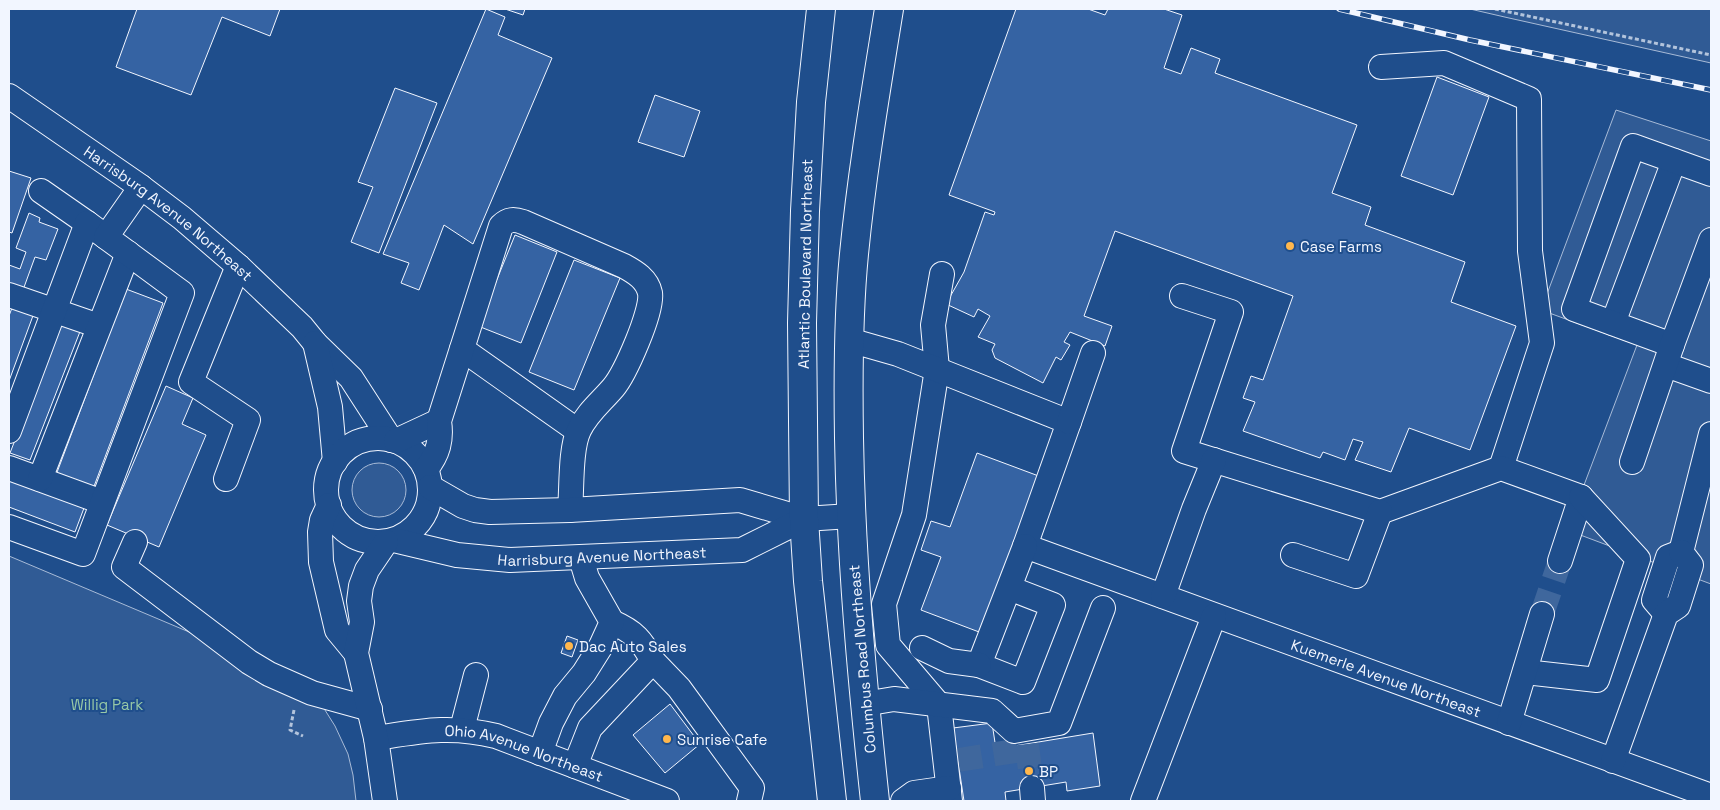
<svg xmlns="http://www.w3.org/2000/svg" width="1720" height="810" font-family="'Space Grotesk',sans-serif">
	<rect width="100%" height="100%" fill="#1f4e8c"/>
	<path fill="#305b95" stroke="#a8bbd7" d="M1470 9H1711V63L1509 18Z
		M1616 110 1711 141V584L1567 530 1637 345 1541 310Z
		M352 490a27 27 0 1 1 54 0a27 27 0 1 1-54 0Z
		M9 556 272 667 313 691 335 726 348 754 353 775 356 801H9Z"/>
	<path fill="#3563a3" stroke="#f2f6ff" d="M137 9H280L270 36 222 17 191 95 116 67Z
		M486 9 505 17 498 35 552 58 473 244 444 225 419 290 401 283 409 263 383 254Z
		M505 9H525L523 15Z
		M1016 9H1088L1105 15 1108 9H1164L1182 15 1164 68 1181 74 1191 48 1220 59 1215 73 1357 125 1332 193 1371 207 1365 225 1465 262 1451 302 1516 326 1470 450 1409 428 1391 472 1355 460 1363 442 1353 439 1345 460 1323 452 1320 458 1243 431 1255 402 1243 398 1251 376 1263 380 1293 296 1115 231 1084 316 1112 326 1105 346 1070 332 1064 342 1070 345 1061 360 1056 357 1043 383 995 358 992 350 995 344 978 337 990 316 978 309 974 317 946 304 964 272 985 212 994 215 995 212 949 195Z
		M1437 77 1489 97 1453 195 1401 176Z
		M395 88 437 103 379 253 351 242 373 187 358 182Z
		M655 95 700 111 684 157 638 142Z
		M9 171 31 178 12 233 9 232Z
		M29 213 40 218 39 222 58 229 46 260 35 257 23 290 9 285V265L20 269 26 252 16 248Z
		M515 235 557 252 521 343 478 326Z
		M574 260 620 278 574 390 529 372Z
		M126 289 163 303 93 489 56 475Z
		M13 305 34 313 9 381V316Z
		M61 321 81 329 30 460 10 453Z
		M166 386 193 398 182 424 206 435 159 547 107 525Z
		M977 453 1044 478 987 635 921 610 941 557 921 550 931 521 950 527Z
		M9 480 84 508 75 532 9 507Z
		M567 636 578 640 572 657 561 653Z
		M670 704 700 744 665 773 633 735Z
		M992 723 996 749 1093 733 1100 786 1067 791 1066 782 1005 792 1006 801H964L953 728Z"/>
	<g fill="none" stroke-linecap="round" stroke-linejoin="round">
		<path stroke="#3f679d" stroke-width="24" stroke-dasharray="24 12" stroke-linecap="butt" d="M1542 614 1560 561
			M1027 744 1032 788
			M958 760 1028 749"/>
		<defs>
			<g id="minor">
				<path d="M1381 67 1444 63 1529 99 1530 251 1542 343 1501 468"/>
				<path id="s1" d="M9 96 141 187 182 218 238 266 302 327 315 343 351 378 391 440"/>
				<path d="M41 191 87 223"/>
				<path d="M942 274 933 325 937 369 914 515 884 604 888 645 939 705 950 801"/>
				<path d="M9 295 99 326"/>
				<path d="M1182 296 1231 312 1184 451 1380 512 1501 468 1581 497 1560 561"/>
				<path d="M1613 323 1674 161"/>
				<path id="s2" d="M849 340 898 354 1069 422 1025 546 1711 796"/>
				<path d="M315 343 330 407 335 462"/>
				<path d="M1672 345 1574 309 1633 146 1711 174"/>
				<path d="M462 349 578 431"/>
				<path d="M1666 365 1711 381"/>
				<path d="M1069 422 1093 353"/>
				<path d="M9 431 87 223 106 237"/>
				<circle cx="378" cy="490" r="52"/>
				<path d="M396 441 439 421"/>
				<path d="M1632 462 1672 345 1711 240"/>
				<path d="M9 468 102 502"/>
				<path d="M426 469C438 454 442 440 439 421L501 226C508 219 514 219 523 222L624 266C635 272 647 279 650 293 653 311 625 374 613 388 601 402 587 413 579 430 570 449 572 488 570 510"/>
				<path d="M40 479 128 253"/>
				<path d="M226 479 248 420 191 382 238 266"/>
				<path d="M430 487 463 506 475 510 490 512 570 510 740 500 804 519 851 516"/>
				<path d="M329 505 322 520 320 532 321 562 337 630 356 653"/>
				<path d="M9 527 83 554 182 293 106 237 141 187"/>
				<path id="s3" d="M394 540 457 555 510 560 742 550 804 519"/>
				<path d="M135 542 124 567 249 662 269 674 312 693 370 709"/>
				<path d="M1681 552 1711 434"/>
				<path d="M1293 555 1356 576 1380 512"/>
				<path d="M1009 588 1053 605 1023 682 979 665 1025 546"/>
				<path d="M1163 596 1194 509 1214 460"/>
				<path d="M1666 614 1654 600 1668 557 1681 552"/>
				<path d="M612 622C635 632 641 640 653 661"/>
				<path d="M922 648 949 661 979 665"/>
				<path d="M1525 672 1597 680 1638 559 1581 497"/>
				<path d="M864 704 894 699 992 711 1014 731 1059 723 1103 608"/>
				<path d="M1509 723 1542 614"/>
				<path d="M462 729 476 675"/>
				<path id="s4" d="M376 738C422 731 450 725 496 736L667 801"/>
				<path d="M540 753 551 723 565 696 584 673 601 646 612 622 587 578 581 558"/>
				<path d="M1613 761 1666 614 1678 606 1691 565 1681 552"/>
				<path d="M575 766 590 728 653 661 679 688 752 788 749 801"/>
				<path d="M1032 788 1033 801"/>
				<path d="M385 801 376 738 356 653 362 622 359 601 361 586 367 570 386 542"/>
				<path d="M903 801 914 793 949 788"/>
				<path d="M1143 801 1214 616"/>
			</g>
			<path id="highway" d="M821 9 811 102 805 211 802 323 804 519 808 581 832 801
				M875 801C862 680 851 560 849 438 848 377 848 315 854 254 862 172 876 90 889 9"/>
		</defs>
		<use href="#minor" stroke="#f2f6ff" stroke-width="26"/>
		<use href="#highway" stroke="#f2f6ff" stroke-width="30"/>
		<path stroke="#b3c4dc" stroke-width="3" stroke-dasharray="4 2.5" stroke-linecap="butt" d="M1495 9 1711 55
			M294 710 290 730 303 736"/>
		<use href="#minor" stroke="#1f4e8c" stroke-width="24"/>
		<use href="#highway" stroke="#1f4e8c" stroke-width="28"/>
		<defs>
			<path id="rail" d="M1339 9 1470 40 1711 90"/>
		</defs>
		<use href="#rail" stroke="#f2f6ff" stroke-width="5.5"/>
		<use href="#rail" stroke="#1f4e8c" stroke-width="4" stroke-dasharray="11" stroke-linecap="butt"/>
	</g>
	<g fill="#ffb74d" stroke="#1f4e8c" stroke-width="2">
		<circle cx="1290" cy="246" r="5"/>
		<circle cx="569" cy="646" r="5"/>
		<circle cx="667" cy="739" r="5"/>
		<circle cx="1029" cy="771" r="5"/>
	</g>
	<g text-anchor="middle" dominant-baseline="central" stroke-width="4" stroke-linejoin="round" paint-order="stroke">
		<g font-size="15" fill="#f2f6ff" stroke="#1f4e8c">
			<text stroke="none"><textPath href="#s1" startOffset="198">Harrisburg Avenue Northeast</textPath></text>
			<text transform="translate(805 264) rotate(-89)">Atlantic Boulevard Northeast</text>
			<text stroke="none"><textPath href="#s3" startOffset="210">Harrisburg Avenue Northeast</textPath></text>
			<text transform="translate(862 659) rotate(-95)">Columbus Road Northeast</text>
			<text stroke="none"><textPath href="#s2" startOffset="751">Kuemerle Avenue Northeast</textPath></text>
			<text stroke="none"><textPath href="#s4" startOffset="152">Ohio Avenue Northeast</textPath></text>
		</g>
		<g font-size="15" fill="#f2f6ff" stroke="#1f4e8c" text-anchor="start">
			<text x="1300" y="246">Case Farms</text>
			<text x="579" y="646">Dac Auto Sales</text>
			<text x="677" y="739">Sunrise Cafe</text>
			<text x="1039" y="771">BP</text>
		</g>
		<g font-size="15" fill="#97c8a6" stroke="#1f4e8c">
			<text x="107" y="704">Willig Park</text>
		</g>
	</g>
	<rect width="1720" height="810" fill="none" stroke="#f2f6ff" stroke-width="20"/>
</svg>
